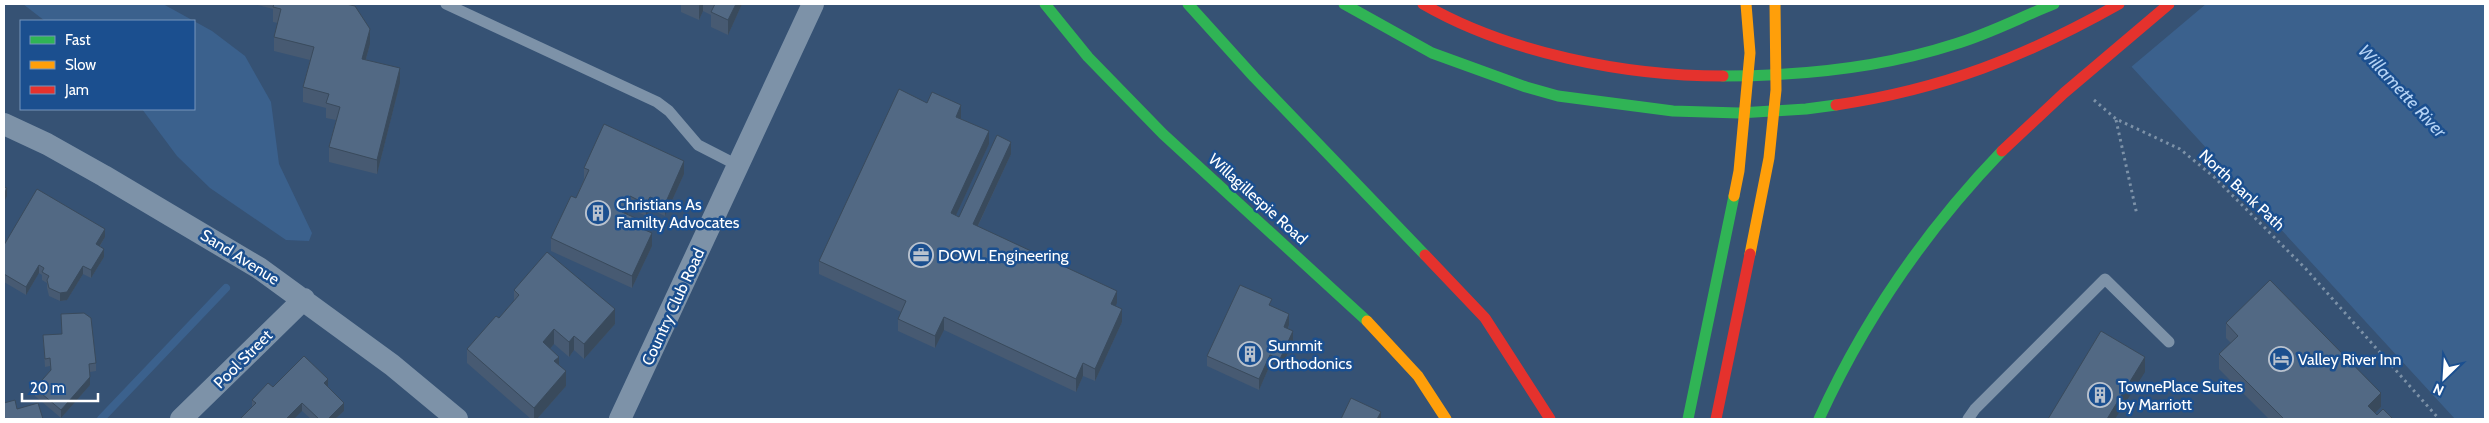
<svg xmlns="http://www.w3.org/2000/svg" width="2489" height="423" font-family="Cabin,sans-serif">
	<rect width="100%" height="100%" fill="#365274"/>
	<path fill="#3b618d" d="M23 4H163L212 31 245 56 271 102 279 164 312 233 309 241 286 240 210 188 177 156 142 109H194V21H45Z
		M2074 4H2485V419H2455Z"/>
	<path fill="#365274" d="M2071 4H2206L2130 68Z"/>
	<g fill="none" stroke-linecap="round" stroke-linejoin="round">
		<path stroke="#3b618d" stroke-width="8" d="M101 419 226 288"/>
		<path stroke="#7d92a8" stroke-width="3" stroke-dasharray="2.5 4" stroke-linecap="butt" d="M2094 100 2116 119 2180 149 2214 177 2306 269 2439 419
			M2116 120 2137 215"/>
		<path stroke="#7d92a8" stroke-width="11" d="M446 4 657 102 669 111 698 145 739 166
			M1968 419 1975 409 2105 279 2169 342"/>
		<path stroke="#7d92a8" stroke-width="22" d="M4 124 47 144 104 176 259 268 392 365 457 419
			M181 419 304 299
			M620 419 813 4"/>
		<path stroke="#30b455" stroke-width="11" d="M1045 4 1088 57 1163 134 1367 321
			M1188 4 1254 77 1425 255
			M1344 4 1432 53 1526 87 1558 96 1673 111 1739 113 1806 109 1836 105
			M1723 76C1801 76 1881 68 1955 44 1989 34 2021 17 2054 4
			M1688 419 1734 196
			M1819 419C1865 318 1925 231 2002 151"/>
		<path stroke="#ff9f0a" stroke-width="11" d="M1734 196 1739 171 1750 53 1746 4
			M1750 254 1769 158 1776 90 1775 4
			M1367 321 1418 376 1446 419"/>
		<path stroke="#e5322d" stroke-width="11" d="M1423 4C1508 53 1625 76 1723 76
			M1836 105C1943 89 2025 57 2119 4
			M2002 151 2064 93 2169 4
			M1425 255 1485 318 1550 419
			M1716 419 1750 254"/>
	</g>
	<path fill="#475a72" d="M254 4H346L370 44 366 59 400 83 377 174 329 162V147L336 120 326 118V108L303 102V87L310 60 274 51V37L278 23 273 22V9Z
		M681 4H742L728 35 711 27V15L703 11 699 20 681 12Z
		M961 118V119L989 144 956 215 959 217 1011 154 978 226 1117 303 1115 306 1122 322 1095 381 1083 376 1076 392 944 330 935 348 898 331V319L901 312 819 274V261Z
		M584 168 684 174 665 216 650 209 646 216 630 208 627 214 640 228 652 246 632 288 551 251V238L576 198 584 179Z
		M105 237 100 246 104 257 91 278 83 274 67 300 60 301 49 296 47 288V283L42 280V275L39 273 26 295 4 282V245Z
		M514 290 615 324 584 359 574 350 569 357 554 344 550 349 559 365 566 386 537 419H531L467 363V349L499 318 514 301Z
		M1272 306 1289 325 1288 329 1293 342 1280 370 1270 365 1259 390 1207 366V356Z
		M61 314 96 363V371L90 372V385L61 418 35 396V388L51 370 50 366 45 367 43 335 62 334Z
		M2226 323 2381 407 2375 413 2377 415 2393 419H2269L2219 369V354L2231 343 2226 338Z
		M273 387H328L344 411 335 419H311L302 411 252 408V400Z"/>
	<path fill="#394a5c" d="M700 4H703V11L699 20V6Z
		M736 4H742L728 35V20Z
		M370 29V44L362 73V59Z
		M400 68V83L377 174V160Z
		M961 105V118L956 129V117Z
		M989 131V144L951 226V213Z
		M1011 142V154L973 236V224Z
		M684 161V174L665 216V204Z
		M7 188V196L4 202V194Z
		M630 196V208L622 225V212Z
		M650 197V209L646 216V204Z
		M105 229V237L96 252V244Z
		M652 233V246L632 288V276Z
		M104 249V257L91 278V270Z
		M39 265V273L26 295V287Z
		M83 266V274L67 300 60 301V293Z
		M1117 291V303L1111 316V304Z
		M615 309V324L584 359V344Z
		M1122 309V322L1095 381V369Z
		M1289 314V325L1284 338V327Z
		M944 317V330L935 348V336Z
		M554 329V344L543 357V342Z
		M1293 331V342L1280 370V359Z
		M574 336V350L569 357V342Z
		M1270 355V365L1259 390V379Z
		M559 357V371L554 361Z
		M2145 357V372L2115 419H2107Z
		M1083 363V376L1076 392V379Z
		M566 371V386L537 419H534V408Z
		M90 377V385L61 418V410Z
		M328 379V387L324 383Z
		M2381 393V407L2369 419 2368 406Z
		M302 403V411L294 419H286Z
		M344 403V411L335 419H328Z
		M1381 412V419H1377Z"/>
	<path fill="#526984" stroke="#394a5c" d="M274 4H346L355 6 370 29 362 59 400 68 377 160 329 147 340 107 326 103 329 94 303 87 314 47 274 37 281 9 273 7Z
		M715 4H736L728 20 711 12Z
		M899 89 927 103 932 92 961 105 956 117 989 131 951 213 959 217 997 135 1011 142 973 224 1117 291 1111 304 1122 309 1095 369 1083 363 1076 379 944 317 935 336 898 319 906 301 819 261Z
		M604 124 684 161 665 204 650 197 646 204 630 196 622 212 640 220 638 227 652 233 632 276 551 238 571 196 576 198 589 170 584 168Z
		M4 187 7 188 4 194Z
		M37 189 105 229 96 244 104 249 91 270 83 266 67 292 60 293 49 288 47 280 49 276 42 272 44 268 39 265 26 287 4 274V245Z
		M547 252 615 309 584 344 574 336 569 342 554 329 543 342 559 357 554 361 566 371 534 408 467 349 496 316 499 318 519 295 514 290Z
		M2270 280 2381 393 2368 406 2377 415 2383 409 2393 419H2284L2219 354 2238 336 2226 323Z
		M1240 285 1272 299 1269 305 1289 314 1284 327 1293 331 1280 359 1270 355 1259 379 1207 356Z
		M84 313 91 318 96 363 89 364 90 377 61 410 35 388 51 370 50 358 45 359 43 335 62 334 61 314Z
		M2101 331 2145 357 2107 419H2048Z
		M304 356 328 379 324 383 344 403 328 419H319L302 403 286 419H240L256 403 252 400 268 383 273 387Z
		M1351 398 1381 412 1377 419H1341Z
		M15 400 17 409 38 403 43 419H4V403Z"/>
	<defs>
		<symbol id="building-ring" viewBox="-11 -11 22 22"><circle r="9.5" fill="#1b4f8f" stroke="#b9c2ce" stroke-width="1.5"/><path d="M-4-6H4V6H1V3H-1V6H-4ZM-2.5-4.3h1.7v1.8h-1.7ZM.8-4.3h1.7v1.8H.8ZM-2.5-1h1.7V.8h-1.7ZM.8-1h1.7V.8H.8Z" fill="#b9c2ce"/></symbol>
		<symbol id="office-ring" viewBox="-11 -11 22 22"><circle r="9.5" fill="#1b4f8f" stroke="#b9c2ce" stroke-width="1.5"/><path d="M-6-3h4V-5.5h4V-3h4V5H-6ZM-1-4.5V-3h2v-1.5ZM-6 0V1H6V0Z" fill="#b9c2ce"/></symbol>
		<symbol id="hotel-ring" viewBox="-11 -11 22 22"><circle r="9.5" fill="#1b4f8f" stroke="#b9c2ce" stroke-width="1.5"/><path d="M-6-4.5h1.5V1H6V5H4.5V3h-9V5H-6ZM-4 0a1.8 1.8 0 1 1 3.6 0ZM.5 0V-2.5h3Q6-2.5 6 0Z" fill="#b9c2ce"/></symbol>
	</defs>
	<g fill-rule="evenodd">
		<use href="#building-ring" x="584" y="199" width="28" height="28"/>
		<use href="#office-ring" x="907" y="241" width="28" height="28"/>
		<use href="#building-ring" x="1236" y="340" width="28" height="28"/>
		<use href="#hotel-ring" x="2267" y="345" width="28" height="28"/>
		<use href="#building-ring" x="2086" y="381" width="28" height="28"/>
	</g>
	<g text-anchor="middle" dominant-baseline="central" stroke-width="5" stroke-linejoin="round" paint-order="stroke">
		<g font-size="16" fill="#fff" stroke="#1b4f8f">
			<text transform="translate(2242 190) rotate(43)">North Bank Path</text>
			<text transform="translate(1258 199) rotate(42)">Willagillespie Road</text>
			<text transform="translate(240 257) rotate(32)">Sand Avenue</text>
			<text transform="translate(673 307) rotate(-65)">Country Club Road</text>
			<text transform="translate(243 359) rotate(-45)">Pool Street</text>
		</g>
		<g font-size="16" fill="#fff" stroke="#1b4f8f" text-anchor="start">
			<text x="616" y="204">Christians As<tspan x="616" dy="18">Familty Advocates</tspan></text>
			<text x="938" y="255">DOWL Engineering</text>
			<text x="1268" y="345">Summit<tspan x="1268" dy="18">Orthodonics</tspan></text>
			<text x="2298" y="359">Valley River Inn</text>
			<text x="2118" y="386">TownePlace Suites<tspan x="2118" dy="18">by Marriott</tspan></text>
		</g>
		<g font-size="18" font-style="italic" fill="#b5d3f5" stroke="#1b4f8f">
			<text transform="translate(2402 91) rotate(47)">Willamette River</text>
		</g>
	</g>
	<rect width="2489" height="423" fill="none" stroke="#ffffff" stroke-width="10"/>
	<rect x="20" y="20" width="175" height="90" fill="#1b4f8f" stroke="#7695bc"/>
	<rect x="30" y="36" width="25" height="8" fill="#30b455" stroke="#7695bc"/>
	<text x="65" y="45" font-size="15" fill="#ffffff">Fast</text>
	<rect x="30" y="61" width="25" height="8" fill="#ff9f0a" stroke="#7695bc"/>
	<text x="65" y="70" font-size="15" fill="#ffffff">Slow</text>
	<rect x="30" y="86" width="25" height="8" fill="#e5322d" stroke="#7695bc"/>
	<text x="65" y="95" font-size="15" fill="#ffffff">Jam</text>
	<g transform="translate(2444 378) rotate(205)" stroke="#1b4f8f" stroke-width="4" paint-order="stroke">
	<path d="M0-4L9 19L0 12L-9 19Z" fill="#ffffff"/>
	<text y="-8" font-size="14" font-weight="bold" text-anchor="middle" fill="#ffffff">N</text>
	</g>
	<path d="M22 393v8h76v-8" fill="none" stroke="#ffffff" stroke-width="2.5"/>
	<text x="30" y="393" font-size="15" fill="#ffffff" stroke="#1b4f8f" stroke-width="4" paint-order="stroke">20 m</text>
</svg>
